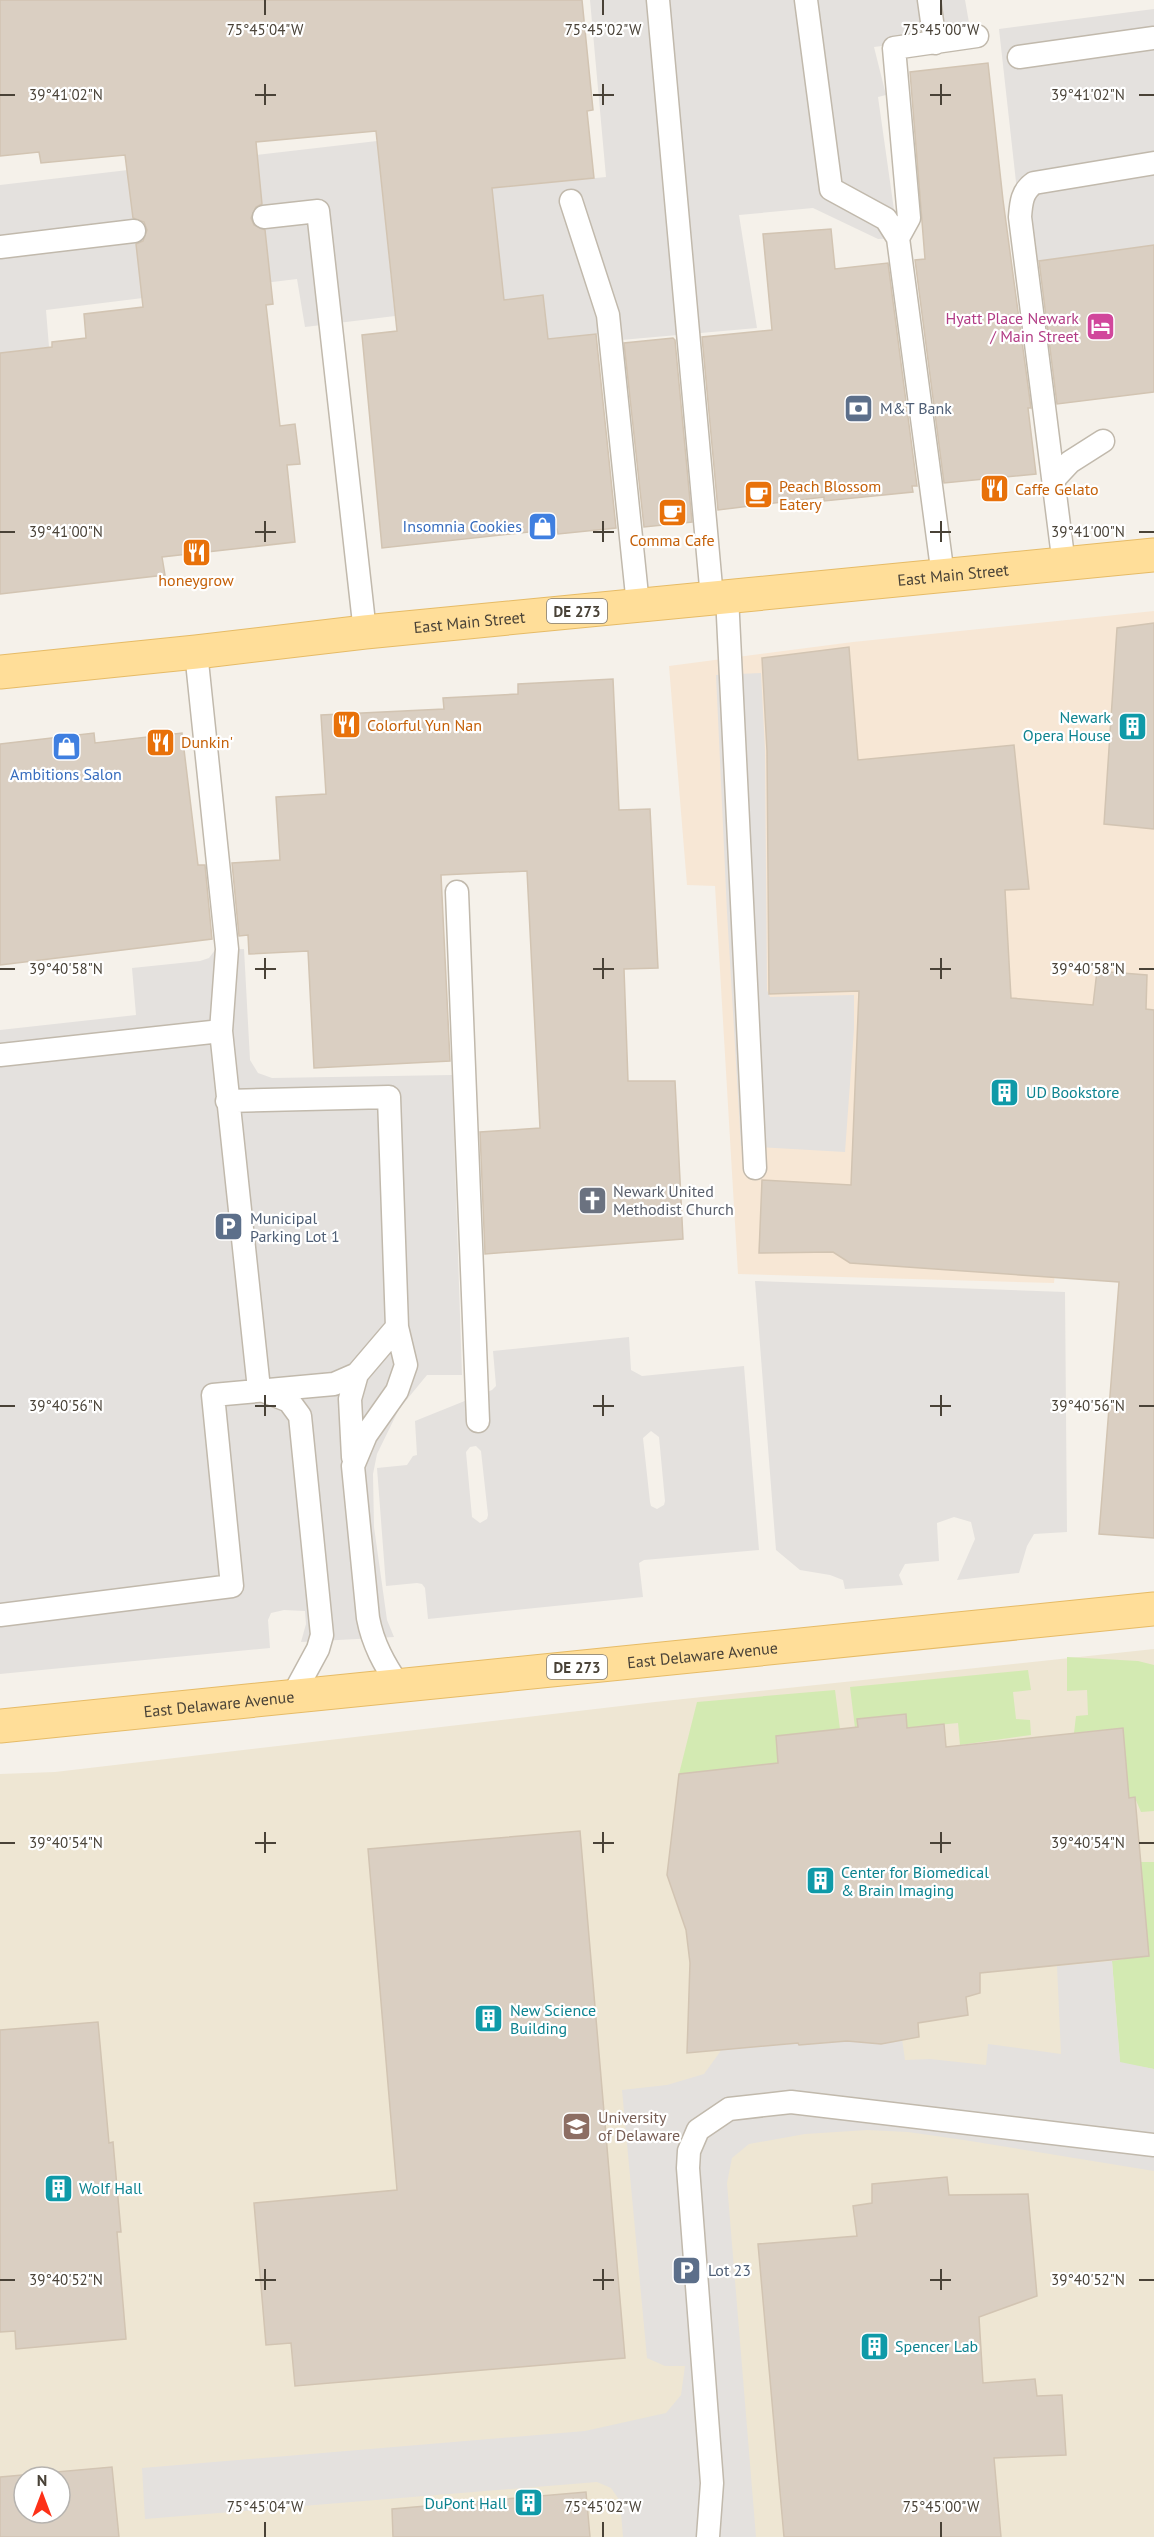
<svg xmlns="http://www.w3.org/2000/svg" width="1154" height="2537" font-family="'PT Sans',sans-serif">
	<rect width="100%" height="100%" fill="#f5f1ea"/>
	<path fill="#f7e7d5" d="M1154 611V1198L1063 1190 1054 1283 738 1274 715 886 687 885 669 666 853 642Z"/>
	<path fill="#eee6d3" fill-rule="evenodd" d="M1154 1649V2537H0V1774L55 1772 655 1702ZM24 2477H60V2513H24Z"/>
	<path fill="#d3eab2" d="M1067 1657 1138 1661 1154 1665V1811L1141 1812 1135 1798H1129L1122 1728 1074 1733 1076 1716 1088 1715 1087 1690 1067 1691Z
		M1028 1670 1031 1690 1013 1692 1016 1719 1030 1720 1031 1735 960 1745 958 1723 907 1728 906 1714 857 1719 858 1727 855 1728 850 1687Z
		M835 1690 840 1729 776 1736 778 1763 679 1774 697 1702Z
		M1141 1862H1154V2069L1120 2063 1112 1961 1149 1955Z"/>
	<path fill="#e4e1de" fill-rule="evenodd" d="M590 0H965L971 34 874 47 886 95 878 97 898 238 878 239 813 208 739 215 757 328 621 340 619 332 548 339 543 295 504 300 492 188 606 177Z
		M1154 9V245L1025 263 999 29Z
		M377 141 395 316 305 327 297 279 46 310 49 347 0 353V185Z
		M761 673 765 750 767 990 770 997 854 995V1029L845 1152 741 1146 727 912 716 675Z
		M244 949 250 1060 258 1073 272 1078 452 1075 462 1375H427L399 1409 377 1454 373 1474 374 1527 387 1620 394 1637 301 1642 306 1624 305 1611 284 1610 271 1613 268 1620 270 1648 0 1674V1030L136 1015 132 968 200 961 209 958 215 950Z
		M755 1281 1065 1292 1067 1532 1034 1534 1027 1546 1019 1573 957 1580 975 1539 971 1522 954 1517 937 1523 939 1561 905 1564 899 1575 903 1585 845 1589 843 1580 830 1575 800 1570 776 1550Z
		M629 1337 631 1370 642 1376 744 1366 759 1550 644 1560 639 1563 643 1597 428 1619 425 1588 422 1584 417 1583 386 1586 377 1468 407 1465 413 1456 417 1455 415 1421 492 1390 496 1386 493 1351ZM651 1431 659 1437 665 1501 664 1505 657 1509 651 1506 650 1502 643 1438ZM476 1446 481 1451 488 1515 487 1519 480 1523 472 1517 466 1452 470 1447Z
		M1112 1961 1120 2062 1154 2069V2171L964 2140 908 2132 867 2130 805 2134 749 2144 732 2158 727 2183 756 2537H623L620 2501 611 2488 597 2482 145 2519 142 2468 585 2431 666 2413 681 2395 685 2366H665L647 2358 622 2090 667 2085 704 2074 720 2052 723 2041 902 2039 905 2060 930 2059 986 2065 988 2044 1061 2054 1057 1966Z"/>
	<path fill="#dacfc2" stroke="#d2c4b2" stroke-width="1.5" fill-rule="evenodd" d="M0 0H582L593 110 587 111 594 178 492 188 504 300 543 295 548 339 596 334 616 528 558 534 557 529 382 548 362 335 397 331 376 131 256 142 262 204 256 207 251 218 254 225 265 230 273 304 266 305 280 426 295 424 300 464 287 465 295 542 162 557 165 575 0 594V353L52 347V342L86 338 84 314 143 307 136 244 143 241 147 230 144 222 133 218 125 155 41 163 39 152 0 156Z
		M988 63 1003 200 1031 408H1028L1036 474 944 483 915 260 925 259 910 72Z
		M831 229 835 269 888 263 917 486H912L913 492 824 501V497L718 510 702 337 772 330 763 234Z
		M1154 245V392L1057 404 1039 261Z
		M673 338 675 340 692 522 644 527 624 343Z
		M1154 623V829L1104 824 1117 628Z
		M849 647 858 760 1014 745 1029 889 1005 890 1011 998 1093 1005 1097 971 1147 975 1146 1009 1154 1010V1538L1099 1534 1119 1282 850 1263 833 1252 759 1253 762 1180 851 1185 859 991 769 994 767 751 762 658Z
		M613 679 619 810 650 809 658 968 624 969 628 1081H675L683 1239 485 1254 480 1132 540 1128 527 871 441 875 450 1061 314 1068 308 951 249 954 248 935 239 936 232 863 280 860 276 797 326 794 321 715 444 709 443 698 518 694V684Z
		M94 733 95 743 182 733 198 865H205L212 939 0 965V744Z
		M906 1714 907 1728 944 1724 946 1747 1123 1728 1129 1798 1135 1797 1149 1956 980 1973V1993L966 1997 968 2015 918 2023 919 2037 881 2044 847 2041 799 2045 798 2043 687 2053 690 1963 686 1930 667 1875 679 1774 778 1763 776 1736 858 1727 857 1719Z
		M580 1831 625 2358 295 2386 291 2343 266 2345 254 2203 397 2190 368 1849Z
		M98 2022 109 2143 113 2142 121 2232H117L126 2339 16 2349 15 2331 0 2332V2030Z
		M947 2177 949 2195 1028 2194 1037 2296 979 2317 983 2383 1035 2379 1037 2396 1062 2395 1066 2455 994 2458 1001 2537H784L758 2244 857 2236 853 2206 872 2203V2184Z
		M112 2467 119 2537H0V2477ZM24 2477H60V2513H24Z
		M586 2492 590 2537H393L392 2509Z"/>
	<g fill="none" stroke-linecap="round" stroke-linejoin="round">
		<defs>
			<path id="service" d="M658 0 712 598
				M806 0 831 189 886 219 898 238 943 576
				M929 0 935 43
				M1019 57 1154 38
				M571 201 608 315 638 605
				M264 217 318 211 365 632
				M898 238 909 218 894 48 977 36
				M0 247 134 231
				M1055 478 1070 462 1103 441
				M1064 565 1020 217C1021 203 1022 191 1034 183L1154 163
				M727 596 755 1168
				M196 652 227 949 221 1031 259 1389
				M457 892 478 1421
				M0 1055 221 1031
				M227 1101 389 1097 397 1327 406 1365 397 1391 366 1435 353 1466 368 1618C373 1644 384 1664 399 1686
				M264 1391 289 1401 300 1416 322 1635 318 1649 292 1697
				M353 1457 350 1399 357 1374 397 1327
				M0 1615 232 1586 213 1395 334 1384 357 1374
				M708 2537 712 2483 688 2168 689 2151 698 2130 729 2109 791 2102 1154 2145"/>
			<g id="primary">
				<path id="s1" d="M0 672 196 652 365 632 1154 555"/>
				<path id="s2" d="M0 1726 1154 1609"/>
			</g>
		</defs>
		<use href="#service" stroke="#c1b9ac" stroke-width="25"/>
		<use href="#primary" stroke="#e6bb66" stroke-width="35"/>
		<use href="#service" stroke="#fff" stroke-width="22"/>
		<use href="#primary" stroke="#ffde99" stroke-width="33"/>
	</g>
	<path fill="none" stroke="#494237" stroke-width="2" d="M265 0V15M603 0V15M941 0V15M265 84V105M603 84V105M941 84V105M0 95H15M255 95H276M593 95H614M930 95H951M1139 95H1154M265 521V542M603 521V542M941 521V542M0 532H15M255 532H276M593 532H614M930 532H951M1139 532H1154M265 958V979M603 958V979M941 958V979M0 969H15M255 969H276M593 969H614M930 969H951M1139 969H1154M265 1395V1416M603 1395V1416M941 1395V1416M0 1406H15M255 1406H276M593 1406H614M930 1406H951M1139 1406H1154M265 1832V1853M603 1832V1853M941 1832V1853M0 1843H15M255 1843H276M593 1843H614M930 1843H951M1139 1843H1154M265 2269V2290M603 2269V2290M941 2269V2290M0 2280H15M255 2280H276M593 2280H614M930 2280H951M1139 2280H1154M265 2522V2537M603 2522V2537M941 2522V2537"/>
	<defs>
		<symbol id="hotel-square" viewBox="-11 -11 22 22"><rect x="-9" y="-9" width="18" height="18" rx="4" fill="#d1479c" stroke="#fff"/><path d="M-6-4.5h1.5V1H6V5H4.5V3h-9V5H-6ZM-4 0a1.8 1.8 0 1 1 3.6 0ZM.5 0V-2.5h3Q6-2.5 6 0Z" fill="#fff"/></symbol>
		<symbol id="bank-square" viewBox="-11 -11 22 22"><rect x="-9" y="-9" width="18" height="18" rx="4" fill="#5c6f8a" stroke="#fff"/><path d="M-6-4H6V4H-6ZM0-2.3a2.3 2.3 0 1 0 0 4.6a2.3 2.3 0 1 0 0-4.6Z" fill="#fff"/></symbol>
		<symbol id="restaurant-square" viewBox="-11 -11 22 22"><rect x="-9" y="-9" width="18" height="18" rx="4" fill="#e8710a" stroke="#fff"/><path d="M-5-6h1v4h1v-4h1v4h1v-4h1v5L-1.5 .5V6h-2V.5L-5-1ZM5-6V6H3V1.5H1.5Q1.5-4 5-6Z" fill="#fff"/></symbol>
		<symbol id="cafe-square" viewBox="-11 -11 22 22"><rect x="-9" y="-9" width="18" height="18" rx="4" fill="#e8710a" stroke="#fff"/><path d="M-5.5-4.5H6V0H3Q3 3.5 0 3.5H-2.5Q-5.5 3.5-5.5 0ZM3-3.2v2h1.7v-2ZM-6 4.5H4V6H-6Z" fill="#fff"/></symbol>
		<symbol id="shop-square" viewBox="-11 -11 22 22"><rect x="-9" y="-9" width="18" height="18" rx="4" fill="#3f7fe0" stroke="#fff"/><path d="M-5-2.5h2.3a2.7 3.5 0 0 1 5.4 0H5L5.5 6h-11ZM-1.5-2.5h3a1.5 2.3 0 0 0-3 0Z" fill="#fff"/></symbol>
		<symbol id="building-square" viewBox="-11 -11 22 22"><rect x="-9" y="-9" width="18" height="18" rx="4" fill="#0f9aa8" stroke="#fff"/><path d="M-4-6H4V6H1V3H-1V6H-4ZM-2.5-4.3h1.7v1.8h-1.7ZM.8-4.3h1.7v1.8H.8ZM-2.5-1h1.7V.8h-1.7ZM.8-1h1.7V.8H.8Z" fill="#fff"/></symbol>
		<symbol id="church-square" viewBox="-11 -11 22 22"><rect x="-9" y="-9" width="18" height="18" rx="4" fill="#6b7280" stroke="#fff"/><path d="M-1.2-6h2.4v3.5h3.3v2.4h-3.3V6h-2.4V-.1h-3.3v-2.4h3.3Z" fill="#fff"/></symbol>
		<symbol id="parking-square" viewBox="-11 -11 22 22"><rect x="-9" y="-9" width="18" height="18" rx="4" fill="#5c6f8a" stroke="#fff"/><path d="M-3.5-5.5H1a3.5 3.5 0 0 1 0 7H-1V5.5H-3.5ZM-1-3.4V-.6H.8a1.4 1.4 0 0 0 0-2.8Z" fill="#fff"/></symbol>
		<symbol id="university-square" viewBox="-11 -11 22 22"><rect x="-9" y="-9" width="18" height="18" rx="4" fill="#8d6e63" stroke="#fff"/><path d="M0-5L7-2L0 1L-7-2ZM-4 1L0 2.5L4 1V4Q0 6-4 4Z" fill="#fff"/></symbol>
	</defs>
	<g fill-rule="evenodd">
		<use href="#hotel-square" x="1084" y="310" width="33" height="33"/>
		<use href="#bank-square" x="842" y="392" width="33" height="33"/>
		<use href="#restaurant-square" x="978" y="472" width="33" height="33"/>
		<use href="#cafe-square" x="742" y="478" width="33" height="33"/>
		<use href="#cafe-square" x="656" y="496" width="33" height="33"/>
		<use href="#shop-square" x="526" y="510" width="33" height="33"/>
		<use href="#restaurant-square" x="180" y="536" width="33" height="33"/>
		<use href="#restaurant-square" x="330" y="708" width="33" height="33"/>
		<use href="#building-square" x="1116" y="710" width="33" height="33"/>
		<use href="#restaurant-square" x="144" y="726" width="33" height="33"/>
		<use href="#shop-square" x="50" y="730" width="33" height="33"/>
		<use href="#building-square" x="988" y="1076" width="33" height="33"/>
		<use href="#church-square" x="576" y="1184" width="33" height="33"/>
		<use href="#parking-square" x="212" y="1210" width="33" height="33"/>
		<use href="#building-square" x="804" y="1864" width="33" height="33"/>
		<use href="#building-square" x="472" y="2002" width="33" height="33"/>
		<use href="#university-square" x="560" y="2110" width="33" height="33"/>
		<use href="#building-square" x="42" y="2172" width="33" height="33"/>
		<use href="#parking-square" x="670" y="2254" width="33" height="33"/>
		<use href="#building-square" x="858" y="2330" width="33" height="33"/>
		<use href="#building-square" x="512" y="2486" width="33" height="33"/>
	</g>
	<g text-anchor="middle" dominant-baseline="central" stroke-width="4.5" stroke-linejoin="round" paint-order="stroke">
		<g fill="#fff" stroke="#807b73" stroke-width="1.5">
			<rect x="547" y="599" width="60" height="24" rx="4.5"/>
			<rect x="547" y="1655" width="60" height="24" rx="4.5"/>
		</g>
		<g font-size="15" font-weight="bold" fill="#494237">
			<text x="577" y="611">DE 273</text>
			<text x="577" y="1667">DE 273</text>
		</g>
		<g font-size="16" fill="#b23c85" stroke="#fff" text-anchor="end">
			<text x="1079" y="318">Hyatt Place Newark<tspan x="1079" dy="18">/ Main Street</tspan></text>
		</g>
		<g font-size="16" fill="#4e5e75" stroke="#fff" text-anchor="start">
			<text x="880" y="408">M&amp;T Bank</text>
			<text x="250" y="1218">Municipal<tspan x="250" dy="18">Parking Lot 1</tspan></text>
			<text x="708" y="2270">Lot 23</text>
		</g>
		<g font-size="16" fill="#c56008" stroke="#fff" text-anchor="start">
			<text x="779" y="486">Peach Blossom<tspan x="779" dy="18">Eatery</tspan></text>
			<text x="1015" y="489">Caffe Gelato</text>
			<text x="672" y="540" text-anchor="middle">Comma Cafe</text>
			<text x="196" y="580" text-anchor="middle">honeygrow</text>
			<text x="367" y="725">Colorful Yun Nan</text>
			<text x="181" y="742">Dunkin'</text>
		</g>
		<g font-size="16" fill="#366cbe" stroke="#fff" text-anchor="end">
			<text x="522" y="526">Insomnia Cookies</text>
			<text x="66" y="774" text-anchor="middle">Ambitions Salon</text>
		</g>
		<g font-size="16" fill="#494237" stroke="#fff">
			<text stroke="none"><textPath href="#s1" startOffset="958">East Main Street</textPath></text>
			<text stroke="none"><textPath href="#s1" startOffset="472">East Main Street</textPath></text>
			<text stroke="none"><textPath href="#s2" startOffset="706">East Delaware Avenue</textPath></text>
			<text stroke="none"><textPath href="#s2" startOffset="220">East Delaware Avenue</textPath></text>
		</g>
		<g font-size="16" fill="#0d838f" stroke="#fff" text-anchor="start">
			<text x="1111" y="717" text-anchor="end">Newark<tspan x="1111" dy="18">Opera House</tspan></text>
			<text x="1026" y="1092">UD Bookstore</text>
			<text x="841" y="1872">Center for Biomedical<tspan x="841" dy="18">&amp; Brain Imaging</tspan></text>
			<text x="510" y="2010">New Science<tspan x="510" dy="18">Building</tspan></text>
			<text x="79" y="2188">Wolf Hall</text>
			<text x="895" y="2346">Spencer Lab</text>
			<text x="507" y="2503" text-anchor="end">DuPont Hall</text>
		</g>
		<g font-size="16" fill="#5b616d" stroke="#fff" text-anchor="start">
			<text x="613" y="1191">Newark United<tspan x="613" dy="18">Methodist Church</tspan></text>
		</g>
		<g font-size="16" fill="#785e54" stroke="#fff" text-anchor="start">
			<text x="598" y="2117">University<tspan x="598" dy="18">of Delaware</tspan></text>
		</g>
	</g>
	<g font-size="15" text-anchor="middle" fill="#494237" stroke="#fff" stroke-width="4.5" stroke-linejoin="round" paint-order="stroke">
		<text x="265" y="35">75°45'04"W</text>
		<text x="603" y="35">75°45'02"W</text>
		<text x="941" y="35">75°45'00"W</text>
		<text x="66" y="100">39°41'02"N</text>
		<text x="1088" y="100">39°41'02"N</text>
		<text x="66" y="537">39°41'00"N</text>
		<text x="1088" y="537">39°41'00"N</text>
		<text x="66" y="974">39°40'58"N</text>
		<text x="1088" y="974">39°40'58"N</text>
		<text x="66" y="1411">39°40'56"N</text>
		<text x="1088" y="1411">39°40'56"N</text>
		<text x="66" y="1848">39°40'54"N</text>
		<text x="1088" y="1848">39°40'54"N</text>
		<text x="66" y="2285">39°40'52"N</text>
		<text x="1088" y="2285">39°40'52"N</text>
		<text x="265" y="2512">75°45'04"W</text>
		<text x="603" y="2512">75°45'02"W</text>
		<text x="941" y="2512">75°45'00"W</text>
	</g>
	<g transform="translate(42 2495)"><circle r="28" fill="#ffffff" stroke="#b6b3af" stroke-width="1.5"/>
	<path d="M0-4.5L10 22L0 15L-10 22Z" fill="#fd3118"/>
	<text y="-9" font-size="16" font-weight="bold" text-anchor="middle" fill="#494237">N</text>
	</g>
</svg>
